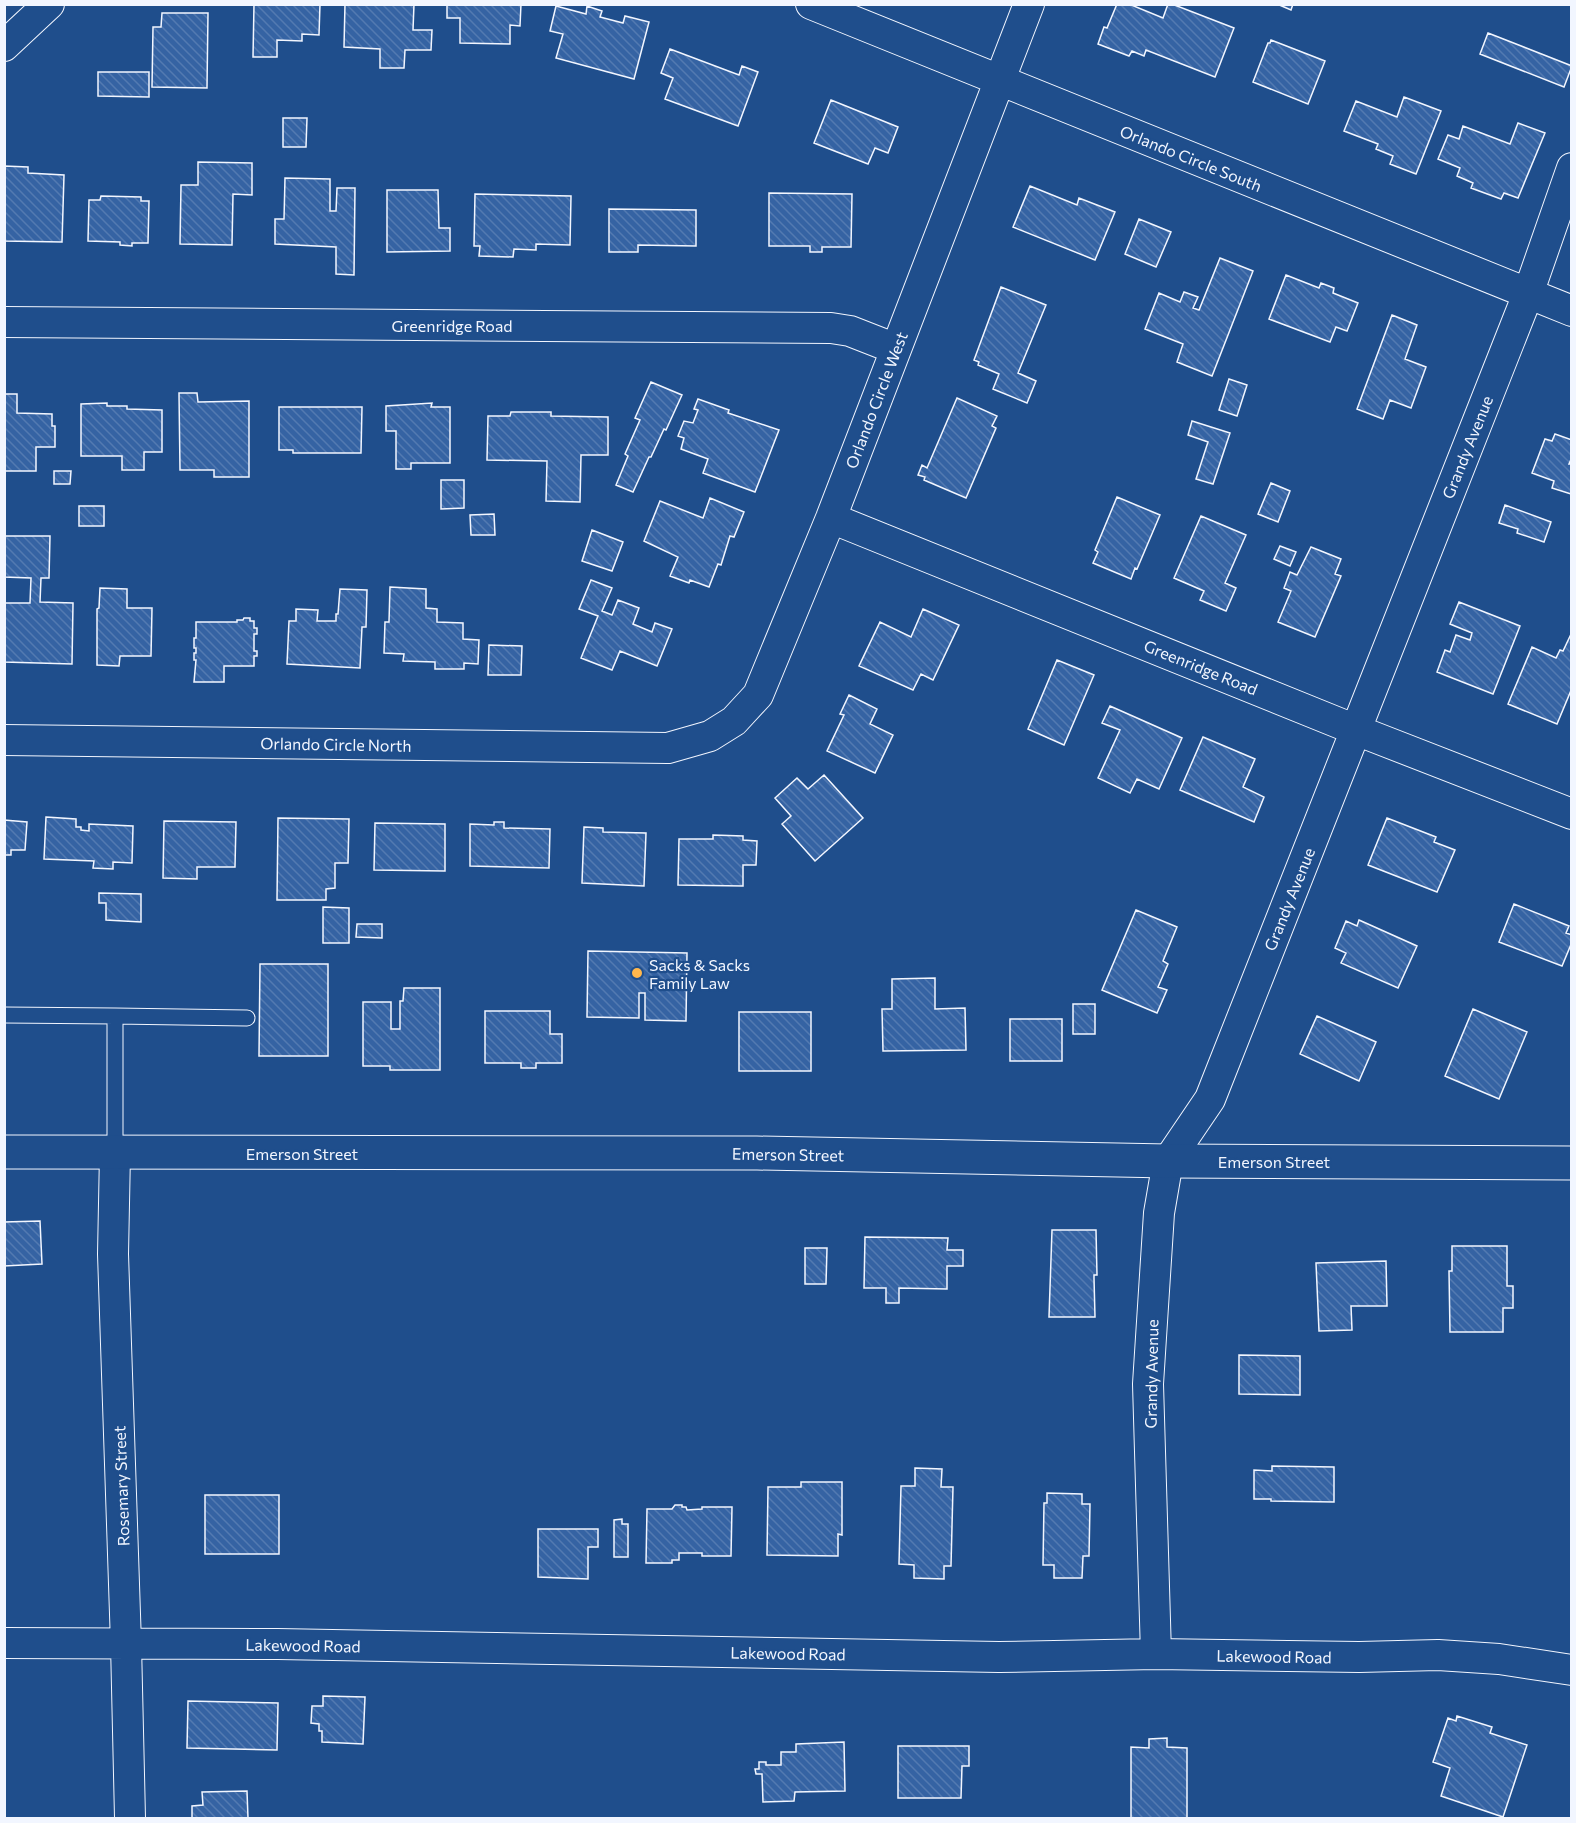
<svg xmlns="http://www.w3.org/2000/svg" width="1576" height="1823" font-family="Commissioner,sans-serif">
	<defs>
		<pattern id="building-back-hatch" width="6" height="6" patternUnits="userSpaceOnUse" patternTransform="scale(1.5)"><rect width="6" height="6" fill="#3563a3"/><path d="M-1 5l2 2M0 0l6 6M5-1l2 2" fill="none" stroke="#537ab1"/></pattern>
	</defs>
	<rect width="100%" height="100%" fill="#1f4e8c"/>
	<path fill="url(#building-back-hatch)" stroke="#f2f6ff" stroke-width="1.5" d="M254 4H320L319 35 302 34V41L277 40V57H253Z
		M345 4H414L413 30H432L431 50H405L404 68H380V49L344 47Z
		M447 4H521L520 26 510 25V44L460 43V18H447Z
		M1117 4H1129L1163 18 1168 4H1172L1234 28 1215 77 1146 50 1144 56 1132 51 1129 56 1098 44 1104 27 1107 28Z
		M1277 4H1293L1291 10Z
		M556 6 586 14 587 6 602 11 600 17 623 23 625 16 649 22 634 79 556 58 563 34 550 31Z
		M162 13H208L207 88 152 87 153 27H161Z
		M1488 33 1572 66 1564 87 1480 54Z
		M1271 40 1325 61 1308 104 1253 82 1268 43H1270Z
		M670 49 739 75 742 66 758 72 738 126 665 99 673 78 661 73Z
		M98 72H149V97L98 96Z
		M1404 97 1441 111 1416 174 1390 164 1393 156 1376 149 1378 144 1344 131 1356 101 1397 117Z
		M831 100 898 127 888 153 875 148 868 164 814 143Z
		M283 118H307L306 147H283Z
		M1518 123 1545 133 1518 198 1504 193 1501 199 1471 188 1473 183 1457 176 1460 168 1438 159 1448 135 1459 139 1463 126 1510 144Z
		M198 162 252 163V195L233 194 232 245 180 244 181 185H198Z
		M4 166 28 167V173L64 175 62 242 4 241Z
		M285 178 330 179V211H336L337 188H355L354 275 336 274V247L275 244V219H284Z
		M1030 186 1077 205 1079 198 1115 212 1095 260 1013 227Z
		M387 190H438L439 228H450V251L387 252Z
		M769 193 852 194 851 247H822V252H810V246H769Z
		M475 194 571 196 570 245 536 244V250L514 249 513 257 479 256 480 246H474Z
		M101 196 141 197V201H149L148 243H132V246L120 245V242L88 241 89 200H100Z
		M609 209 696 210V246L638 245V252H609Z
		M1139 219 1171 232 1156 267 1125 254Z
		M1220 258 1253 271 1212 376 1177 362 1183 344 1145 329 1159 293 1180 302 1184 292 1198 297 1193 308 1199 310Z
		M1286 275 1319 288 1321 283 1334 288 1333 293 1358 303 1347 331 1336 327 1330 342 1269 319Z
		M1001 287 1046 305 1018 373 1036 381 1027 403 993 389 999 374 978 365 979 362 974 360Z
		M1392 315 1417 325 1405 359 1426 367 1411 408 1390 400 1383 419 1357 409Z
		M1229 379 1247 385 1237 416 1219 410Z
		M651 382 682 395 666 430 664 429 651 457H649L633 492 616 485 628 456 625 454 640 420 635 418Z
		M179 393H197L198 402 249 401V477H214V470H180Z
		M4 394H17V413L52 414V426H55V447H36V471H4Z
		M957 398 997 416 992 426 996 428 966 498 924 480 925 477 918 475 922 465 927 468Z
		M698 399 729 410 728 413 779 430 755 492 703 473 708 459 681 449 684 438 678 436 684 421 693 423 698 410 694 409Z
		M107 403V406H127V409L162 410V452H144V470H122V456H81V404Z
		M432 403 431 407H450V463H411V469H396V431H386V406Z
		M279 407H362L361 453H293V450H279Z
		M511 412H551V416L608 417V455H581L580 502 546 501 547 461 487 460 488 416H510Z
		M1192 421 1230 433 1213 484 1196 479 1208 442 1188 435Z
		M1555 434 1572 440V457L1569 464H1572L1571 494 1552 488 1554 481 1532 473 1545 439 1552 441Z
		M54 471H71L70 484H54Z
		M441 480H464V508L441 509Z
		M1271 483 1290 491 1278 522 1258 514Z
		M1117 497 1160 515 1137 569 1135 568 1131 579 1093 563 1098 552 1095 550Z
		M710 498 744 512 734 537 730 536 721 565 718 564 709 587 690 580 689 583 670 576 678 557 644 541 660 501 703 518Z
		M1505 505 1551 522 1544 542 1517 533 1518 529 1499 523Z
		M79 506H104V526H79Z
		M494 514 495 535H471L470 515Z
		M1201 516 1246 535 1225 583 1236 588 1226 611 1200 600 1204 591 1174 578Z
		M592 530 623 542 612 571 582 561Z
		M4 536H50L49 578H41L40 602 73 603 72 664 4 662V603H30L31 578 4 577Z
		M1280 546 1296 552 1290 566 1274 559Z
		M1311 547 1341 559 1335 574 1341 576 1315 637 1278 622 1291 591 1284 588 1290 572 1297 575Z
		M591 580 612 588 602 611 612 615 618 600 639 608 633 624 652 632 655 623 672 629 657 666 620 651 612 670 581 658 598 616 579 609Z
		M390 587 426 589V608L437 609V622L463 623V639L479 640 478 664 464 663V669H435V662L403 661 404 654 384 653 385 622H389Z
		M100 588 127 589V608H152L151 656H120L119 666 97 665V609L99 608Z
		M340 589 367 590 366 627H362L360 668 287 664 289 621H296V609L318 610 317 621H336V614H338Z
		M1459 602 1520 626 1493 694 1437 672 1445 650 1450 652 1456 635 1470 640 1472 633 1450 624Z
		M923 609 959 625 933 680 921 674 913 690 859 666 880 622 911 637Z
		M244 618H250V621H254V628H257V634H254V651H257V656H254V666H224V682H194L196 660H194V653H196V648H194V638H196V622H237V620H243Z
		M1572 632V688L1557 724 1508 704 1532 647 1556 658 1560 650 1563 651Z
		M489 645 522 646 521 675H488Z
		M1057 660 1094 675 1064 745 1028 729Z
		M849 695 877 709 870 724 893 735 875 773 827 751 844 715 840 714Z
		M1110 706 1182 738 1159 789 1137 779 1130 793 1098 778 1120 730 1102 723Z
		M1203 737 1255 759 1243 787 1264 797 1254 822 1180 790Z
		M824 775 863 818 815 861 782 824 791 816 775 798 797 778 808 789Z
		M46 817 76 819V827H81V830L89 831V824L133 826 132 863 113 862V869L93 868 94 861 44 859Z
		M278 818 349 819 348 863H335V888L326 889V900H277Z
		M1387 818 1436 837 1434 842 1455 850 1437 892 1368 865Z
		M4 820 27 822 25 850H11V855H4Z
		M164 821 236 822 235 867H197V879L163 878Z
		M494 822H504V828L550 829 549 868 470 866V824L494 825Z
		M375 823 445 824V871L374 870Z
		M584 827 603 828V832L646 833 644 886 582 883Z
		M713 835 743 836V840L757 841 756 865H743V886L678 885 679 839H713Z
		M99 893 141 894V922L106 920V903H99Z
		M1514 904 1569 926 1566 933 1572 935V942L1562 966 1499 942Z
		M323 907 349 908V943H323Z
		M1136 910 1177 927 1163 961 1168 964 1158 987 1167 990 1157 1013 1102 990Z
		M1359 920 1417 946 1398 988 1341 963 1346 953 1335 948 1346 921 1357 926Z
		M357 924H382V938L356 937Z
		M588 951 687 953 686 1021 645 1020V993H639V1018L587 1017Z
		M260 964H328V1056H259Z
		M935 978V1009L965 1008 966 1050 883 1051 882 1009H892V979Z
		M404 988H440V1070H390V1066H363V1002H391V1029H400V1001H403Z
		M1073 1004H1095V1034H1073Z
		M1473 1009 1527 1032 1499 1099 1445 1076Z
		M485 1011H550V1034H562V1063H536V1068H521V1063H485Z
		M739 1012H811V1071H739Z
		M1317 1016 1376 1042 1359 1081 1300 1054Z
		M1010 1019H1062V1061H1010Z
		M40 1221 42 1264 4 1266V1222Z
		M1052 1230H1096L1097 1275H1094V1278L1095 1317H1049Z
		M865 1237 948 1238 947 1250H963V1266H947V1289L899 1288V1303H886V1288H864Z
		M1452 1246H1507V1286H1513V1308H1503V1332H1450L1449 1271H1452Z
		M805 1248H827L826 1284H805Z
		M1386 1261 1387 1306H1351L1352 1330 1319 1331 1316 1263Z
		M1239 1355 1300 1356V1395L1239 1394Z
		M1272 1466 1334 1467V1502L1271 1501V1499H1254V1470L1272 1471Z
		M915 1468 942 1469 941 1487H953L951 1566H944V1579L914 1578V1565L899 1564 901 1486H915Z
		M801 1482H842V1535L838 1534V1556L767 1555 768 1487H801Z
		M1047 1493 1082 1494V1504H1090L1089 1556H1083L1082 1578H1054V1565H1043L1044 1503H1047Z
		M205 1495H279V1554H205Z
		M675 1505H682V1507H686L687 1510 702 1509V1507H732L731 1556H702V1553H679V1560H672V1563H646L647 1509H672Z
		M622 1519V1524H628V1557H614V1520Z
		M538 1529H598V1547H588V1579L538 1577Z
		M323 1696 365 1697 363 1744 322 1742V1731H319V1724L311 1723 312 1706H323Z
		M188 1701 278 1703 277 1750 187 1748Z
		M1457 1716 1492 1727 1490 1733 1527 1745 1503 1817 1441 1796 1450 1768 1433 1762 1448 1718 1456 1721Z
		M1167 1738V1747L1187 1748V1818H1131V1747L1149 1748V1739Z
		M844 1742 845 1791 795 1792 794 1801 763 1802 762 1774H756L755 1769H759V1762H766V1765H781V1752H796V1744Z
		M898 1746H969V1766H962L961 1798H898Z
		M247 1791 248 1818H192V1806L203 1805 202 1792Z"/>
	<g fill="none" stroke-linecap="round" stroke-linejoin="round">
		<defs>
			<path id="lane" d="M4 1015 115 1016V1153
				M115 1016 247 1018"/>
			<path id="street" d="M811 4 1572 311
				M4 46 49 4
				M4 322 831 328 850 331 896 349
				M831 518 1356 730 1572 814
				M4 740 668 748 710 736 734 721 758 695 831 518 1029 4
				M115 1153 113 1254 126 1644 130 1818
				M4 1643 278 1644 999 1657 1156 1654 1359 1657 1438 1655 1499 1659 1572 1670
				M1156 1654 1148 1384 1159 1213 1168 1161 1210 1099 1528 294 1572 168"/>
			<path id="primary" d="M4 1152 757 1153 1168 1161 1572 1163"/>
		</defs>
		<use href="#lane" stroke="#f2f6ff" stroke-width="17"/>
		<use href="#street" stroke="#f2f6ff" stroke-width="32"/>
		<use href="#primary" stroke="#f2f6ff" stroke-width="35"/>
		<use href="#lane" stroke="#1f4e8c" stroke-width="15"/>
		<use href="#street" stroke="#1f4e8c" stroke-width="30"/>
		<use href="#primary" stroke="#1f4e8c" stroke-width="33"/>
	</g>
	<circle fill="#ffb74d" stroke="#1f4e8c" stroke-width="2" cx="637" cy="973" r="6"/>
	<g text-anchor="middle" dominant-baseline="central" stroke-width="4.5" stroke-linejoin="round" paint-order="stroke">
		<g font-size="16" fill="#f2f6ff" stroke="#1f4e8c">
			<text transform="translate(1191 158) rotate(22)">Orlando Circle South</text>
			<text x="452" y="325">Greenridge Road</text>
			<text transform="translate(876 400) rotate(-69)">Orlando Circle West</text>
			<text transform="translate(1467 447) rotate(-68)">Grandy Avenue</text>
			<text transform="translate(1201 667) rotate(22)">Greenridge Road</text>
			<text transform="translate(336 744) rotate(1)">Orlando Circle North</text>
			<text transform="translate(1289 899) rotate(-68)">Grandy Avenue</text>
			<text x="302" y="1153">Emerson Street</text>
			<text transform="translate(788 1154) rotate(1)">Emerson Street</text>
			<text x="1274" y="1161">Emerson Street</text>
			<text transform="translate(1151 1374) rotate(-89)">Grandy Avenue</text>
			<text transform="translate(121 1486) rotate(-92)">Rosemary Street</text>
			<text transform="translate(303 1645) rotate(1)">Lakewood Road</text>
			<text transform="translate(788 1653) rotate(1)">Lakewood Road</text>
			<text transform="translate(1274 1656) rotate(1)">Lakewood Road</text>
		</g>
		<g font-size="16" fill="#f2f6ff" stroke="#1f4e8c" text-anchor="start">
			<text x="649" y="964">Sacks &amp; Sacks<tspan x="649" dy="18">Family Law</tspan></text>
		</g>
	</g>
	<rect width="1576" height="1823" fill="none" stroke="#f2f6ff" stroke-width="12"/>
</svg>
